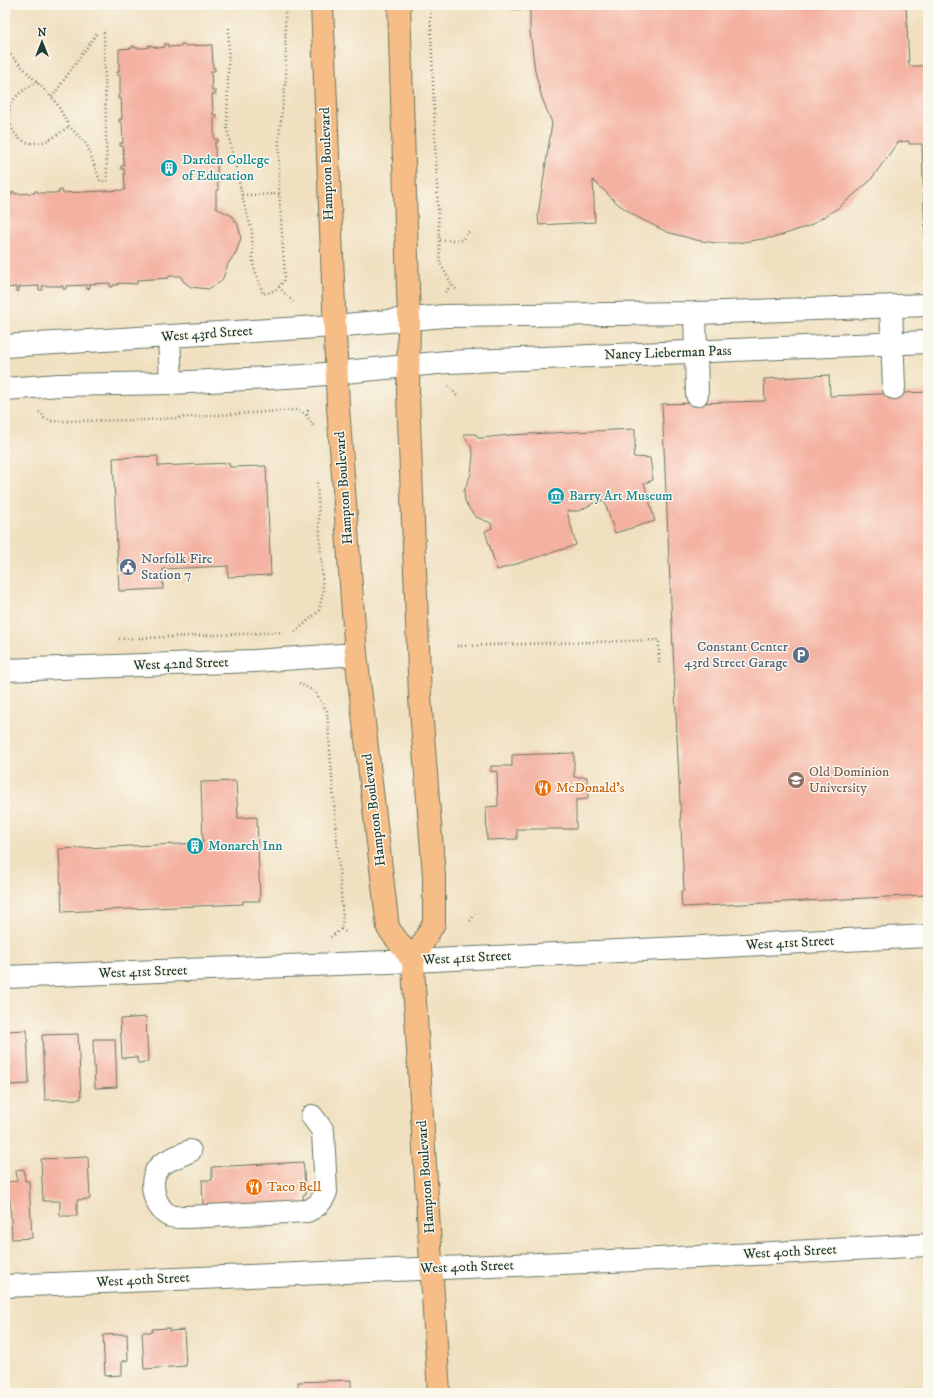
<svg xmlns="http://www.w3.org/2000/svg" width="933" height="1398" font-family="'IM FELL DW Pica',serif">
	<rect width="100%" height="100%" fill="#fbf7ec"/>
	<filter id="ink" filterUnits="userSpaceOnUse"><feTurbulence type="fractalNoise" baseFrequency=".025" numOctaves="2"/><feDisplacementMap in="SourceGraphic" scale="8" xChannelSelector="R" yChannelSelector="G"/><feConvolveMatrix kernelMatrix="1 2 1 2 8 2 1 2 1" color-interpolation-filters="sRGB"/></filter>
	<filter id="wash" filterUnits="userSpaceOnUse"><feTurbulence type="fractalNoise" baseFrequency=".012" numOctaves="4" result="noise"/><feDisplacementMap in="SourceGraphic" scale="16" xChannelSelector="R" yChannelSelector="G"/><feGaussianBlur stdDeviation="0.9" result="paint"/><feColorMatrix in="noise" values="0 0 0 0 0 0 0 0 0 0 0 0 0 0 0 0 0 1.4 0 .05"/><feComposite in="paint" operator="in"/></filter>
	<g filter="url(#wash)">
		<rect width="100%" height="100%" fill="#f0e0c0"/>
		<g id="blocks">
			<path fill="#f4b1a0" d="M510 5H906L909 66H928V273L926 274 922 144H909V141L898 142 870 181 838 208 809 226 776 237 736 243H716L696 240 667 232 637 217 618 204 593 180 595 222 539 225 538 215 552 123 542 98 535 71 530 31V10L510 9Z
				M165 44H168V47L182 46 181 44H185V46L212 45 213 68H215V71H211L212 91H216V94H212L213 115H217V118H214V139H218V142H215V162H219V165H217L218 191H216V208L232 216 238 225 241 238 236 252 228 264 223 278 220 282 208 289 191 287 183 281 181 276H169V278L137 280V284L118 283V285H113V287H110V283L90 284V288L87 289V285L66 286V289H63V286H42L43 290H39V286L19 287V291L16 292V287L5 288V194L12 195V192H15V194L35 193V191H38V193H59V190H62V193L125 190 124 169H121V166H124L123 146H120V143H123L122 122H119V119H122L121 98 118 99V95H120V75H117V72H119V49L132 48V46H135V48H146L149 47V45L158 48 165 47Z
				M829 375 830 396 928 392V895L682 907 681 891H684L662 404 765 401 764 379Z
				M635 429V446L633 457 650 458 653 480 644 483 655 521 615 533 604 500 594 503 579 511H567L576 545 497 570 485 531 492 528 491 523 476 517 470 510 465 501 464 491 471 474 473 455 471 446 463 434H476L478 438H482L509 435Z
				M158 456V466L229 463 230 467 266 466 271 575 228 577V566L163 569V589L119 591 113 458Z
				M574 753V777H587L588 799 576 800V829H517V839L487 840 486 807 498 806 497 771 491 772V766H512V755Z
				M236 781 238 818 257 817 260 901H243V904L62 912 59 849 203 843 201 782Z
				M146 1017 148 1062 138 1063 137 1057 122 1058 120 1019Z
				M27 1030 29 1084 9 1085 6 1031Z
				M78 1034 81 1099 45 1100 42 1035Z
				M93 1039H115L117 1087 95 1088Z
				M88 1157 90 1199 77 1200V1216H60V1201H43L41 1159Z
				M303 1162 306 1194 303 1195 304 1208 203 1206 202 1180H212V1167Z
				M24 1169 25 1181H29L32 1238 12 1239 10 1199H7L6 1182 17 1181 16 1170Z
				M169 1328V1331L184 1330 186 1366 144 1369 142 1332H152V1329Z
				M127 1334 128 1360 122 1361V1375L105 1376 103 1335Z
				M5 1368H7L9 1393H5Z
				M351 1380V1393H298V1382Z"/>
		</g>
	</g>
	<g filter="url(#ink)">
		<use href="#blocks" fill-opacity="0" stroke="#687665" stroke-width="1"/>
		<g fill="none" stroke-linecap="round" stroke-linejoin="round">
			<defs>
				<path id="minor" d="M891 306 894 388
					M695 313 697 395
					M169 336 171 383
					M5 346 334 326 445 316 695 313 928 305
					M5 389 59 385 171 383 304 376 447 362 928 342
					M5 670 254 661 356 654
					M5 977 413 961 928 936
					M190 1151C181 1155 169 1159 161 1165 147 1177 153 1205 168 1215 173 1218 181 1217 187 1217L307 1211C317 1207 322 1202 326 1192L323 1131 312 1116
					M5 1286 658 1259 928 1245"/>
				<path id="major" d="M322 5 338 407 356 654 388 928 413 961
					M399 5 409 319 408 396 420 697 434 876V923L413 961 414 985 439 1393"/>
			</defs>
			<use href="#minor" stroke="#687665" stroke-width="24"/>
			<use href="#major" stroke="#687665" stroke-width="24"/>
			<path stroke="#687665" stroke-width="2.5" stroke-dasharray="1 3" stroke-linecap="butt" d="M430 5 440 263 452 285 458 291
				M229 28 227 128 244 204 252 231 253 264 263 294C274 292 280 288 285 278L279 189V137L286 77 285 5
				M5 49 56 102 69 126 87 145 100 181H107L104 32
				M37 82C31 86 22 90 17 96 2 111 10 143 33 143 47 144 59 134 69 126
				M52 97 97 33
				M242 195 279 194
				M440 240H462L470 230
				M279 287 293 302
				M445 292 452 285
				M448 386 457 396
				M39 412 43 415 44 418 52 421H62L145 420 296 410C306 412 309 419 314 427
				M307 415 308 409
				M295 632 319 611 323 592 317 482
				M119 639 286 632
				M457 646 659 640V666
				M299 683 315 692 327 711 343 920 341 929 328 939
				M470 921 476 913
				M341 929 347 933"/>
			<use href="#minor" stroke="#fff" stroke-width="22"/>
			<use href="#major" stroke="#f6be86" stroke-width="22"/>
		</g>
	</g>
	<defs>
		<symbol id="building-disc" viewBox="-11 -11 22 22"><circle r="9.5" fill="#0f9aa8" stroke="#fbf7ec"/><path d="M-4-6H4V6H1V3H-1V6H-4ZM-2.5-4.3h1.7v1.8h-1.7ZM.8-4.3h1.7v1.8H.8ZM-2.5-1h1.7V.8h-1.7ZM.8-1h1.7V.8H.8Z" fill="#fff"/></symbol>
		<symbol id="museum-disc" viewBox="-11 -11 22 22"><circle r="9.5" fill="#0f9aa8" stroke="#fbf7ec"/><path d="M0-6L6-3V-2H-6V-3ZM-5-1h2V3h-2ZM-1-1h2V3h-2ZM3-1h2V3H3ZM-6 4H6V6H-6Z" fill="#fff"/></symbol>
		<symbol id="civic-disc" viewBox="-11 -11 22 22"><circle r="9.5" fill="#5c6f8a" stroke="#fbf7ec"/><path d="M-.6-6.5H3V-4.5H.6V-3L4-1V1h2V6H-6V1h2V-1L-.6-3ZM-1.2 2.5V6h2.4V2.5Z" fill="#fff"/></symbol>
		<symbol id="parking-disc" viewBox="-11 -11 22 22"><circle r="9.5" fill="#5c6f8a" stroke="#fbf7ec"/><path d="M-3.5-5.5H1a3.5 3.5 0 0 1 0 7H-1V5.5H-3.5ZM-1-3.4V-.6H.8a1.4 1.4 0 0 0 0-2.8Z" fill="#fff"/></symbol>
		<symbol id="university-disc" viewBox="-11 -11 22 22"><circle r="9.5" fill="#8d6e63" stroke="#fbf7ec"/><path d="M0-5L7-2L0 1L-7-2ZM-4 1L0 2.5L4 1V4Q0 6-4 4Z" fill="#fff"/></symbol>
		<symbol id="restaurant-disc" viewBox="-11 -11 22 22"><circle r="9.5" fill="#e8710a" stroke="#fbf7ec"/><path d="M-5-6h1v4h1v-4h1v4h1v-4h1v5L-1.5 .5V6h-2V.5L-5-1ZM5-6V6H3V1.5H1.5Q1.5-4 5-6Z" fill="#fff"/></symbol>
	</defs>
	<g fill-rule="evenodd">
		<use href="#building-disc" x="159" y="158" width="20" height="20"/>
		<use href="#museum-disc" x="546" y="486" width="20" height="20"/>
		<use href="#civic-disc" x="118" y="557" width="20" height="20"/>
		<use href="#parking-disc" x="791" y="645" width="20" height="20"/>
		<use href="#university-disc" x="786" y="770" width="20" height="20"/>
		<use href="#restaurant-disc" x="533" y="778" width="20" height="20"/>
		<use href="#building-disc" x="185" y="836" width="20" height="20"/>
		<use href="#restaurant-disc" x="244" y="1177" width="20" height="20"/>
	</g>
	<g text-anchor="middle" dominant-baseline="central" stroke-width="3" stroke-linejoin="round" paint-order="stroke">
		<g font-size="14" fill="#0d838f" stroke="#fbf7ec" text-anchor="start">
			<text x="182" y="160">Darden College<tspan x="182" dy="16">of Education</tspan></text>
			<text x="569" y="496">Barry Art Museum</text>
			<text x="208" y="846">Monarch Inn</text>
		</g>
		<g font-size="14" fill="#1f3d34" stroke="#fbf7ec">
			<text transform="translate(327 164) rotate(-92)">Hampton Boulevard</text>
			<text transform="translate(207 334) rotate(-4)">West 43rd Street</text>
			<text transform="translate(668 353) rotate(-2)">Nancy Lieberman Pass</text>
			<text transform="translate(344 488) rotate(-94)">Hampton Boulevard</text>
			<text transform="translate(181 664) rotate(-2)">West 42nd Street</text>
			<text transform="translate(374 810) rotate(-97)">Hampton Boulevard</text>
			<text transform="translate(790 943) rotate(-3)">West 41st Street</text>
			<text transform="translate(467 958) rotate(-3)">West 41st Street</text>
			<text transform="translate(143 972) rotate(-2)">West 41st Street</text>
			<text transform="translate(426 1177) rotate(-94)">Hampton Boulevard</text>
			<text transform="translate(790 1252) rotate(-3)">West 40th Street</text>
			<text transform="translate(467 1267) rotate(-2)">West 40th Street</text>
			<text transform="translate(143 1280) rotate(-3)">West 40th Street</text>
		</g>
		<g font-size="14" fill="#4e5e75" stroke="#fbf7ec" text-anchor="start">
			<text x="141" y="559">Norfolk Fire<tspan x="141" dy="16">Station 7</tspan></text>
			<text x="788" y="647" text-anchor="end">Constant Center<tspan x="788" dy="16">43rd Street Garage</tspan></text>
		</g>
		<g font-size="14" fill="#785e54" stroke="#fbf7ec" text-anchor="start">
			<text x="809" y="772">Old Dominion<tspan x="809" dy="16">University</tspan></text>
		</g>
		<g font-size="14" fill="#c56008" stroke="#fbf7ec" text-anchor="start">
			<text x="556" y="788">McDonald's</text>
			<text x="267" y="1187">Taco Bell</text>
		</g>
	</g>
	<rect width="933" height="1398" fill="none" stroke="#fbf7ec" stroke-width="20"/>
	<g transform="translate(42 42)" stroke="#fbf7ec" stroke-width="3" paint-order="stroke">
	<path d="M0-3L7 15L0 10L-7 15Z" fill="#1f3d34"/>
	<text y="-6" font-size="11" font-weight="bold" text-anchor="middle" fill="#1f3d34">N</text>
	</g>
</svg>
